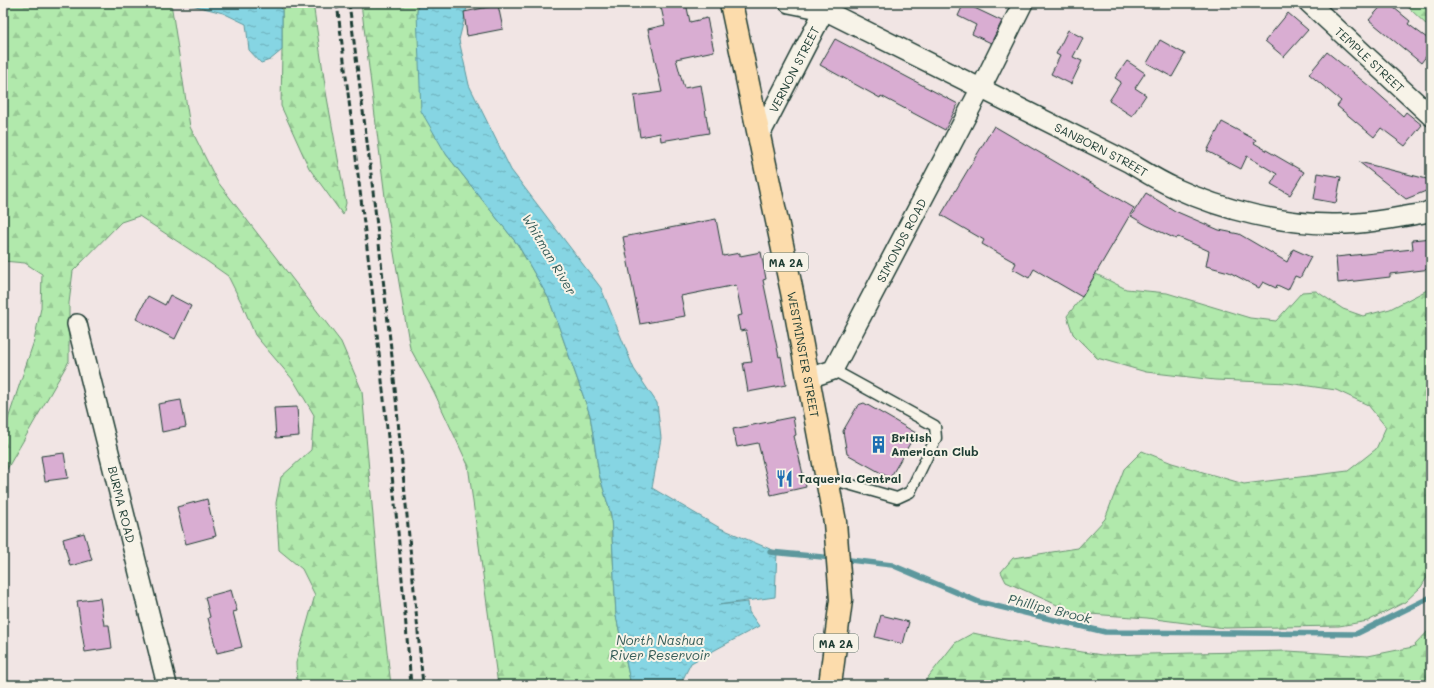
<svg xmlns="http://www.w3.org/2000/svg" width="1434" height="688" font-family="Mali,sans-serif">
	<defs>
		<pattern id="forest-firs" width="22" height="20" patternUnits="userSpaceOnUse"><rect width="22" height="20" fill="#b1e9ac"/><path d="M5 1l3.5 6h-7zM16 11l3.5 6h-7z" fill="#98c995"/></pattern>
		<pattern id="water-ripples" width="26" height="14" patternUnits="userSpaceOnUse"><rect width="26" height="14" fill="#86d5e3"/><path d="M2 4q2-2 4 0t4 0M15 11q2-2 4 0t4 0" fill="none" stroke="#6daeb9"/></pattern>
	</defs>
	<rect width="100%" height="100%" fill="#f1e5e4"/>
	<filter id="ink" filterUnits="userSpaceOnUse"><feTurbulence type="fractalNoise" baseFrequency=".025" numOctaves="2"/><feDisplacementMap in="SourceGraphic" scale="8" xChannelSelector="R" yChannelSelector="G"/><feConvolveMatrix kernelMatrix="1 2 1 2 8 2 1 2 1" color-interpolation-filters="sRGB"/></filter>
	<g filter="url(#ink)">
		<path fill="url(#forest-firs)" stroke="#689370" d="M3 3H171L190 127 217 181 341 342 362 391 379 584 391 685H297L296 663 315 595 302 569 279 550 276 503 281 477 311 450 314 415 294 381 255 335 243 306 228 276 201 257 139 216 121 222 73 271 69 303V361L3 476V434L34 341 41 308 42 274 25 263 3 261Z
			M280 3H313L326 92 346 203 343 215 309 168 281 106 282 50V10Z
			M361 3H418L417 13 446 154 518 245 549 299 590 415 599 474 611 515 616 616 631 685H498L468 465 434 392 410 348 386 205Z
			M1401 3H1431V29L1409 8Z
			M1096 274 1126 289 1167 293 1250 318 1276 321 1302 292 1316 291 1343 309 1363 316 1390 309 1431 288V571L1421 587 1405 602 1368 621 1339 626 1225 628 1147 618 1075 613 1006 582 1001 572 1013 558 1078 548 1105 519 1124 469 1142 451 1172 463 1244 484 1348 471 1376 449 1386 427 1368 405 1336 390 1288 383 1215 380 1146 372 1097 358 1073 334 1067 316 1082 297Z
			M1431 628V685H922L955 643 973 633 1010 641 1102 655 1288 651 1368 656 1413 647Z"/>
		<path fill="url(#water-ripples)" stroke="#5d989d" d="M188 3H280L282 10V50L270 60 261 63 249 50 246 24 223 13 188 4Z
			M418 3H468L459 40 469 85 511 170 601 288 634 369 657 403 661 438 652 488 720 528 777 552 775 597 718 605 748 602 749 612 759 626 691 663 680 685H631L616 616 611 515 599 474 590 415 549 299 518 245 446 154 421 111 417 13Z"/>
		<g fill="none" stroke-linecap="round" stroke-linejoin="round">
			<path stroke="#5d989d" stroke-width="5.5" d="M770 552 833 558
				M841 559 892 565 979 602 1105 632 1356 634 1431 597"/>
		</g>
		<path fill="#d9add2" stroke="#1f3d34" d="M660 3H686L690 22 707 18 714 51 676 59 684 88 701 85 709 133 661 141 660 133 640 137 634 96 662 92 648 29 665 25Z
			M964 3 1002 21 991 43 972 34 976 25 958 16Z
			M1384 3H1388L1410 21 1408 24 1431 41V50L1421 63 1369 20Z
			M498 5 503 29 467 36 464 12Z
			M1288 13 1308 30 1284 57 1265 41Z
			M1068 30 1083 38 1073 57 1082 61 1071 84 1051 74 1060 56 1056 54Z
			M835 39 958 104 945 130 881 96 880 98 820 65Z
			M1160 40 1185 54 1172 77 1147 63Z
			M1327 52 1374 90 1403 116 1406 112 1422 125 1405 146 1381 128 1374 137 1337 106 1341 101 1309 74Z
			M1127 61 1145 73 1135 88 1146 95 1132 116 1109 101 1121 82 1115 78Z
			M1222 122 1256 140 1254 143 1304 172 1290 195 1271 184 1277 174 1247 156 1241 169 1207 151Z
			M994 126 1134 208 1082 297 1034 269 1029 278 1013 269 1016 263 982 244 984 240 941 215Z
			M1359 162 1431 180V189L1406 199Z
			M1318 173 1341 177 1336 203 1314 199Z
			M1146 193 1175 211 1219 230 1239 234 1287 262 1293 249 1311 257 1300 278 1295 276 1288 290 1277 285 1276 288 1263 282 1259 288 1229 272 1206 266 1209 251 1178 237 1176 239 1146 225 1131 216Z
			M716 219 723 256 740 253V256L761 252 766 279 763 280 779 357 781 356 786 385 748 392 743 363 752 362 746 330 740 331 737 316 742 315 736 285 681 296 685 316 640 324 623 237Z
			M1431 238V269L1390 274V277L1338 283 1336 257 1413 249 1412 240Z
			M170 295 191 306 175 339 136 319 148 296 165 305Z
			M181 400 186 427 162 432 158 404Z
			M864 403 916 433 890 478 847 454 843 431 858 405Z
			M297 407 299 436 276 438 274 408Z
			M793 417 796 435 794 436 806 487 771 495 758 443 737 447 733 429Z
			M64 453 68 478 45 481 41 456Z
			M207 499 216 536 186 544 177 507Z
			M84 533 92 560 70 566 63 539Z
			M231 590 237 611 233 612 242 647 217 653 208 618 210 617 205 597Z
			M100 598 104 625H109L112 648 85 652 77 601Z
			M881 615 909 622 903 644 875 637Z"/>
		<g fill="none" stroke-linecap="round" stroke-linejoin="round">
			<defs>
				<path id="lane" d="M827 478 897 498 910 492 936 438 935 426 833 370"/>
				<g id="street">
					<path id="s1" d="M789 3 824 10 1130 163C1145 172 1159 181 1175 188 1223 210 1283 225 1337 224 1366 224 1395 218 1424 213L1431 210"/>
					<path id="s2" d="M1309 3 1431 116"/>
					<path id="s3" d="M760 135 828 3"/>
					<path id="s4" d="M77 324 167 685"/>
					<path id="s5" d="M809 378 833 370 981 88 1023 3"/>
				</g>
				<g id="highway">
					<path id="s6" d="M731 3 792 292 835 522 841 600 830 685"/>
				</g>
			</defs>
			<use href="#lane" stroke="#1f3d34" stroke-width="13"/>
			<use href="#street" stroke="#1f3d34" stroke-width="22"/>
			<use href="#highway" stroke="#1f3d34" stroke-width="25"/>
			<use href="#lane" stroke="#f7f3e8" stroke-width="10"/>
			<use href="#street" stroke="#f7f3e8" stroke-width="19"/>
			<use href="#highway" stroke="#fcdcac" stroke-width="22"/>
			<path stroke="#1f3d34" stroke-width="3" stroke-dasharray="6 3" stroke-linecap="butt" d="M337 3 374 305 398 532 411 685
				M349 3 370 165 392 357 423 685"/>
		</g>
	</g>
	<defs>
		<symbol id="building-bare" viewBox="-9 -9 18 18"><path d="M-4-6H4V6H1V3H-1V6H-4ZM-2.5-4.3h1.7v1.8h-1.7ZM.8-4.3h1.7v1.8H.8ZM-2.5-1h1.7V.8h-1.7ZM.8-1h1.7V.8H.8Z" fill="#1f6fb2" stroke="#f7f3e8" stroke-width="2.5" paint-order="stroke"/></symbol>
		<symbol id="restaurant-bare" viewBox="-9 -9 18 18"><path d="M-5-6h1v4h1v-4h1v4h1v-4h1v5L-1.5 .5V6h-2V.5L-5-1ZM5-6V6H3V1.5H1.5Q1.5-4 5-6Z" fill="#1f6fb2" stroke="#f7f3e8" stroke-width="2.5" paint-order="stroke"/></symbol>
	</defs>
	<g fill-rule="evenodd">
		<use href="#building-bare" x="866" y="432" width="25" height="25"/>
		<use href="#restaurant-bare" x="772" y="466" width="25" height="25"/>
	</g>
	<g text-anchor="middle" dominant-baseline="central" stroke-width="4" stroke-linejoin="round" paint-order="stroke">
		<g fill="#f7f3e8" stroke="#60746a" stroke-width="1">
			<rect x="764" y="253" width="44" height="18" rx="3"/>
			<rect x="814" y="634" width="44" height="18" rx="3"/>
		</g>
		<g font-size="11" font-weight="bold" fill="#1f3d34">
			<text x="786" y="262">MA 2A</text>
			<text x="836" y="643">MA 2A</text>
		</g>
		<g font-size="12" fill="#1f3d34" stroke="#f7f3e8">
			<text stroke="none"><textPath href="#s2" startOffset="83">TEMPLE STREET</textPath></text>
			<text stroke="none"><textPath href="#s3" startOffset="74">VERNON STREET</textPath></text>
			<text stroke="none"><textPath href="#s1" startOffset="346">SANBORN STREET</textPath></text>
			<text stroke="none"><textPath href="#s5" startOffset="172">SIMONDS ROAD</textPath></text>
			<text stroke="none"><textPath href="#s6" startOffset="359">WESTMINSTER STREET</textPath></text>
			<text stroke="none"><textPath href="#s4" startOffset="186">BURMA ROAD</textPath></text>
		</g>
		<g font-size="12" font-weight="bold" fill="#1f3d34" stroke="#f7f3e8" text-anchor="start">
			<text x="891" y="437">British<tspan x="891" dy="14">American Club</tspan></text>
			<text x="798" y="478">Taqueria Central</text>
		</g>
		<g font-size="13" font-style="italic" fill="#345b57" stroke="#f7f3e8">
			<text transform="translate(550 254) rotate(59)">Whitman River</text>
			<text transform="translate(1050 608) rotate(14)">Phillips Brook</text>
			<text x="660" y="639">North Nashua<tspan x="660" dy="15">River Reservoir</tspan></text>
		</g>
	</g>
	<rect width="1434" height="688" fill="none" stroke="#f7f3e8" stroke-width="16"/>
	<rect x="8" y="8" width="1418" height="672" fill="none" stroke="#1f3d34" stroke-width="1.5" filter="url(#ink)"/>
</svg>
